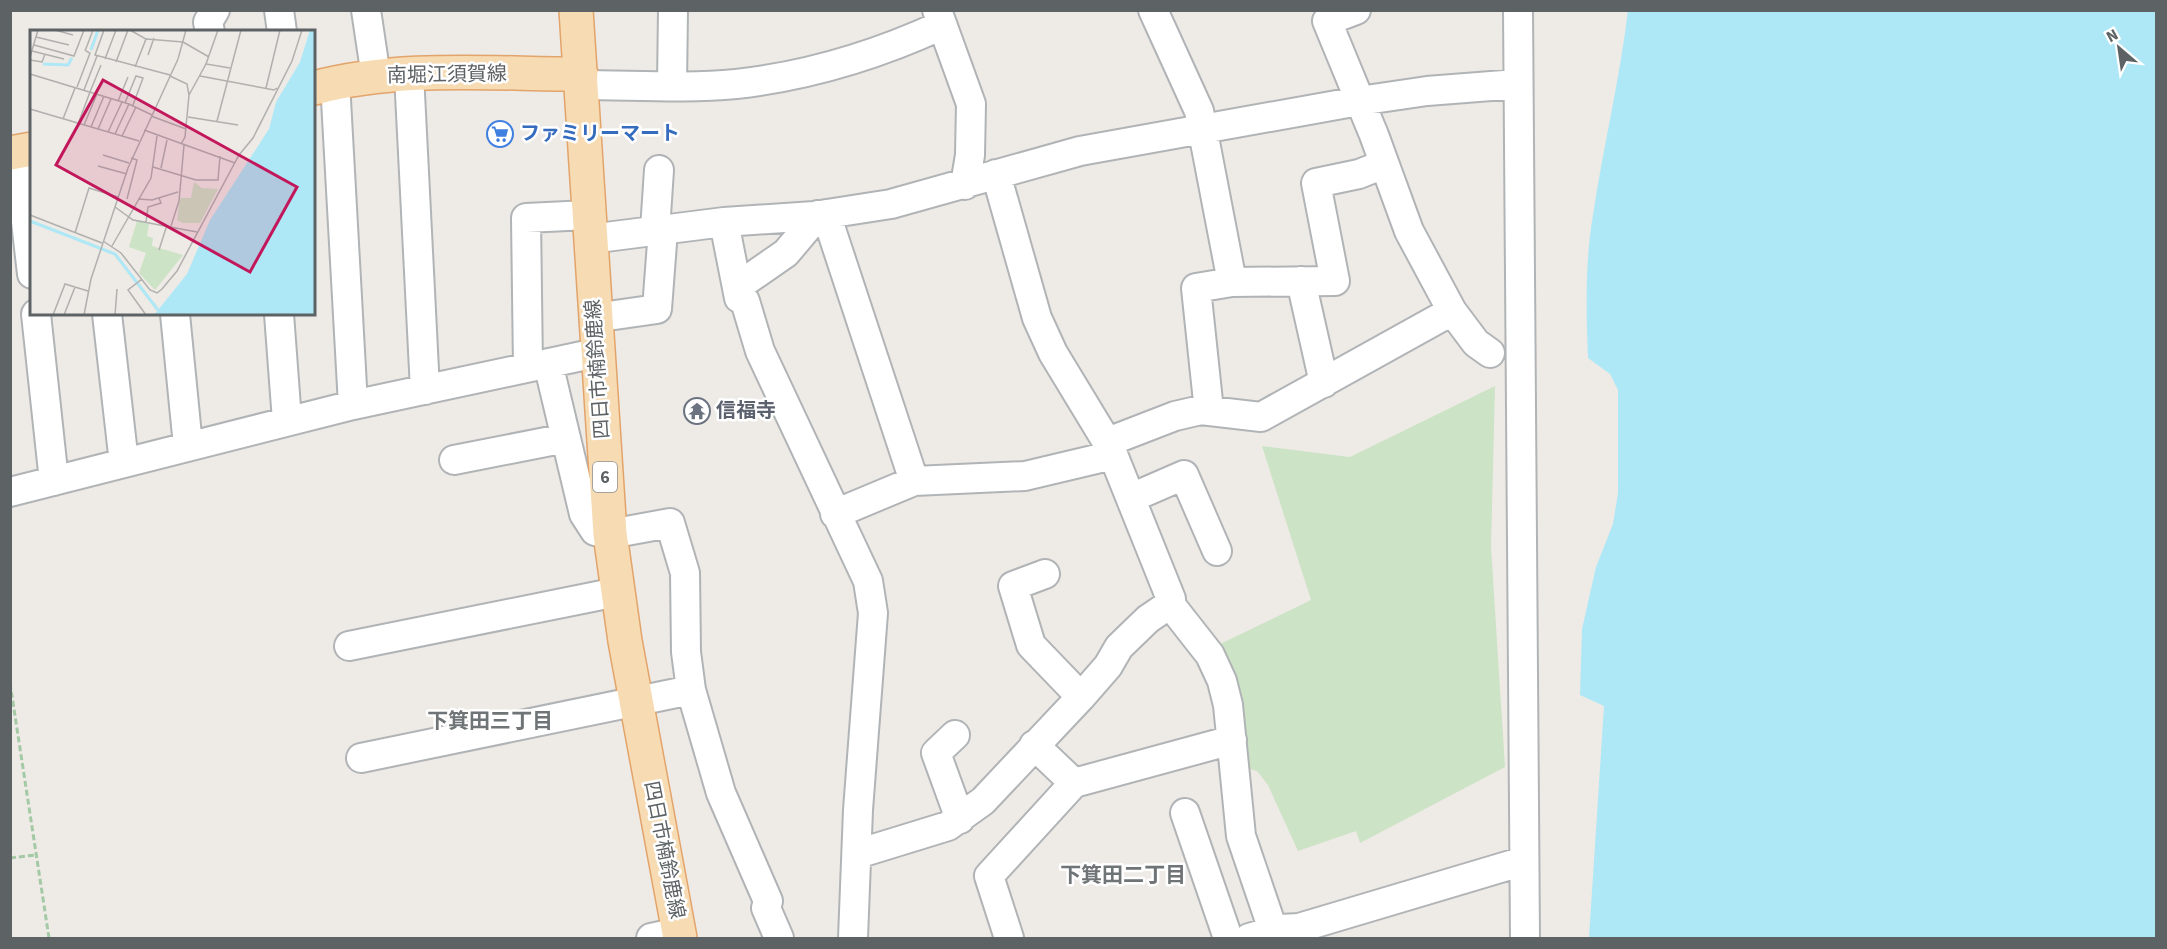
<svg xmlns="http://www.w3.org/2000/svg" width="2167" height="949" font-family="'Source Sans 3','Noto Sans JP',sans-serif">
	<rect width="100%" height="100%" fill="#eeeae6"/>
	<path fill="#cce3c5" d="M1495 386 1491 547 1505 767 1360 843 1356 831 1298 851 1268 785 1257 771 1240 766 1212 648 1311 600 1262 446 1350 457Z"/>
	<path fill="#aee8f6" d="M1628 10 2156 11V938H1589L1604 706 1580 695 1582 629 1596 567 1613 524 1618 493V390L1610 374 1588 358C1586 310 1585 262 1593 215 1603 147 1620 79 1628 10Z"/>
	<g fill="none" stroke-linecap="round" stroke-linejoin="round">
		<defs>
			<path id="minor" d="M279 10 282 32
				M366 10 376 77
				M937 10 971 104 970 155 965 185
				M1153 10 1199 111 1232 282
				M1518 10 1525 938
				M210 32 208 22 215 10
				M409 74 425 390
				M335 82 353 405
				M581 85C632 85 685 89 736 84 808 76 877 55 942 25
				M672 85 673 10
				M18 152 32 274
				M996 174 1037 318 1053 353 1110 447 1171 599 1170 604 1210 655 1222 681 1228 705 1241 836 1273 930
				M826 214 914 481
				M724 222 739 298 745 301 760 351 868 581 873 613 858 810 853 938
				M655 230 659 170
				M590 239 724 222 814 216 891 204 1080 151 1359 101 1427 91 1517 84
				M1301 281 1324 383
				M737 287 786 253 818 215
				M1452 311 1476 343 1490 353
				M36 314 54 481
				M107 314 124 463
				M175 314 188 446
				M279 314 287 421
				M594 318 657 309 663 230
				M548 363 584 514 595 531 610 534 670 523 685 573 686 652 691 690 721 793 768 901
				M528 367 526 218 588 215
				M1209 411 1196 288 1232 282 1335 281 1316 183 1359 174 1384 164
				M454 460 566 438
				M10 492 353 405 596 353
				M1131 498 1184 475 1217 551
				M835 514 914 481 1025 476 1105 457 1118 438 1175 416 1201 410 1261 417 1452 311 1409 231 1374 135 1327 21 1356 10
				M1045 574 1013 586 1031 645 1081 697
				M349 646 617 592
				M955 735 936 753 960 819
				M361 758 691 690
				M1074 783 1232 740
				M1185 813 1228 938
				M857 854 948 826 983 801 1081 697 1108 666 1119 647 1148 619 1170 604
				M766 908 779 938
				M651 938 679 932
				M1009 938 989 876 1074 783 1034 745
				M1249 938 1280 929 1299 928 1524 861"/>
			<path id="major" d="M576 10 610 534 625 641 680 938
				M314 88C400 65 492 74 581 74
				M10 153 32 149"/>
		</defs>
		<use href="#minor" stroke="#b1b4b6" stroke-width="32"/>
		<use href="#major" stroke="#e2a46b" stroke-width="36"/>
		<path stroke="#a4caa5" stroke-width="3" stroke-dasharray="6 3" stroke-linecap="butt" d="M10 683 49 938
			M10 858 35 855"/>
		<use href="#minor" stroke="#fff" stroke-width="28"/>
		<use href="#major" stroke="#f6dbb3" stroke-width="33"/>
	</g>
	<defs>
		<symbol id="supermarket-ring" viewBox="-11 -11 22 22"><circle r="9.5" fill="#fff" stroke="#3f7fe0" stroke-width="1.5"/><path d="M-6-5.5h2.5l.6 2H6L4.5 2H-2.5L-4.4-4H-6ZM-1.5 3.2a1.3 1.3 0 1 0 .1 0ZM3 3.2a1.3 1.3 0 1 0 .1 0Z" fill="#3f7fe0"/></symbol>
		<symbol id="temple-ring" viewBox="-11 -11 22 22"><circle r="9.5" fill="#fff" stroke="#6b7280" stroke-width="1.5"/><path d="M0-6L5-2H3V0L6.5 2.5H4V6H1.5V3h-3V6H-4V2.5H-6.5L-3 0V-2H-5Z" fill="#6b7280"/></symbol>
	</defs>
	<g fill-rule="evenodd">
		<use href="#supermarket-ring" x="485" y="119" width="30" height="30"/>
		<use href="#temple-ring" x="682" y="396" width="30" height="30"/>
	</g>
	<g text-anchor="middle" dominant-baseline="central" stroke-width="5" stroke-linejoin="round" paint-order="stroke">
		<rect fill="#fff" stroke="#8e9192" stroke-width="1.5" x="593" y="462" width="24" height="30" rx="4.5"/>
		<g font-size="18" font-weight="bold" fill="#5d6264">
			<text x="605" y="477">6</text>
		</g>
		<g font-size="20" fill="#5d6264" stroke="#fff">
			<text transform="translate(447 75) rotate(-1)">南堀江須賀線</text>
			<text transform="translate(598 369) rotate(-94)">四日市楠鈴鹿線</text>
			<text transform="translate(664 850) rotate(79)">四日市楠鈴鹿線</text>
		</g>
		<g font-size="20" font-weight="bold" fill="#366cbe" stroke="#fff" text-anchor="start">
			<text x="520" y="134">ファミリーマート</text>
		</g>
		<g font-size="20" font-weight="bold" fill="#5b616d" stroke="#fff" text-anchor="start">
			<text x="716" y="411">信福寺</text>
		</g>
		<g font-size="21" font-weight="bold" fill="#6f7476" stroke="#fff">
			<text x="490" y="721">下箕田三丁目</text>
			<text x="1123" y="875">下箕田二丁目</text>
		</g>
	</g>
	<g transform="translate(30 30)">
		<rect width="285" height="285" fill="#eeeae6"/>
		<path d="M164 152 172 158 188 159 170 193H153L147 190 150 168H161ZM107 191 119 194 117 206 123 208 122 216 153 225 125 260 109 243 116 223 99 217Z" fill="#cce3c5"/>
		<path d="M280 0H285V285H124L157 244 180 190 239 99 246 72 270 32Z" fill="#aee8f6"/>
		<path fill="none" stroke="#aee8f6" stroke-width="3" d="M61 20 68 0M13 34 38 35 42 28M0 191 85 224 128 280"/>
		<path fill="none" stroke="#b0b0ae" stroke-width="1.5" d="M25 0 43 5M74 0 65 25 140 45M100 0 116 9 105 37M188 0 176 34 200 38M6 7 39 15M116 9 153 12M153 12 179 27M4 15 44 26 54 0M2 21 34 29M55 21 63 0M118 25 124 8M0 27 8 0M75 29 86 0M0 30 12 32 15 24M86 32 98 0M0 44 99 74 122 85M140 46 157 54 159 65 155 107 151 114M170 46 244 60 247 58M47 57 60 23 56 21M236 58 250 0M54 60 67 26M60 62 71 35M159 65 176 34M88 71 98 47M95 73 106 46 113 48 103 75M0 79 109 111M121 86 156 99M158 87 208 95M33 89 45 58M187 91 211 0M48 94 60 62M54 95 67 64M61 97 74 66M68 99 81 69M114 100 205 133M78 102 92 72M85 104 99 74M92 106 106 77M73 125 99 133M68 136 97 144M123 137 166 150H188L190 126M131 138 137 110M97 169 107 130 101 128M108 169 122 170 148 162M85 177 103 190 167 202M0 185 72 213M116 192 118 177 131 173 129 168M141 196 149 171 154 115M45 203 59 158 88 167M73 211 91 223 120 260 127 263 132 259 147 241 209 125 223 108 262 31 272 0M82 216 121 148 127 106M129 220 137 195M112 249 98 260 116 285M23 285 35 254 58 261M34 285 45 257M54 285 61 249 98 138 148 29 156 0M85 285 87 259"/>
		<path fill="#c2185b" fill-opacity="0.15" stroke="#c2185b" stroke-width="3" d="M73 50 267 157 220 242 26 135Z"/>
		<rect width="285" height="285" fill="none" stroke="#5d6264" stroke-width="3"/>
	</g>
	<rect width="2167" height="949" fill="none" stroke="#5d6264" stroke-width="24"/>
	<g transform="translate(2119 48) rotate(331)" stroke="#ffffff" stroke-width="4.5" paint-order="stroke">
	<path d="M0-4.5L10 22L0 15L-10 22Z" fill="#5d6264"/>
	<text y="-9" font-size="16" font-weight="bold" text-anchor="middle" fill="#5d6264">N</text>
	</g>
</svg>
